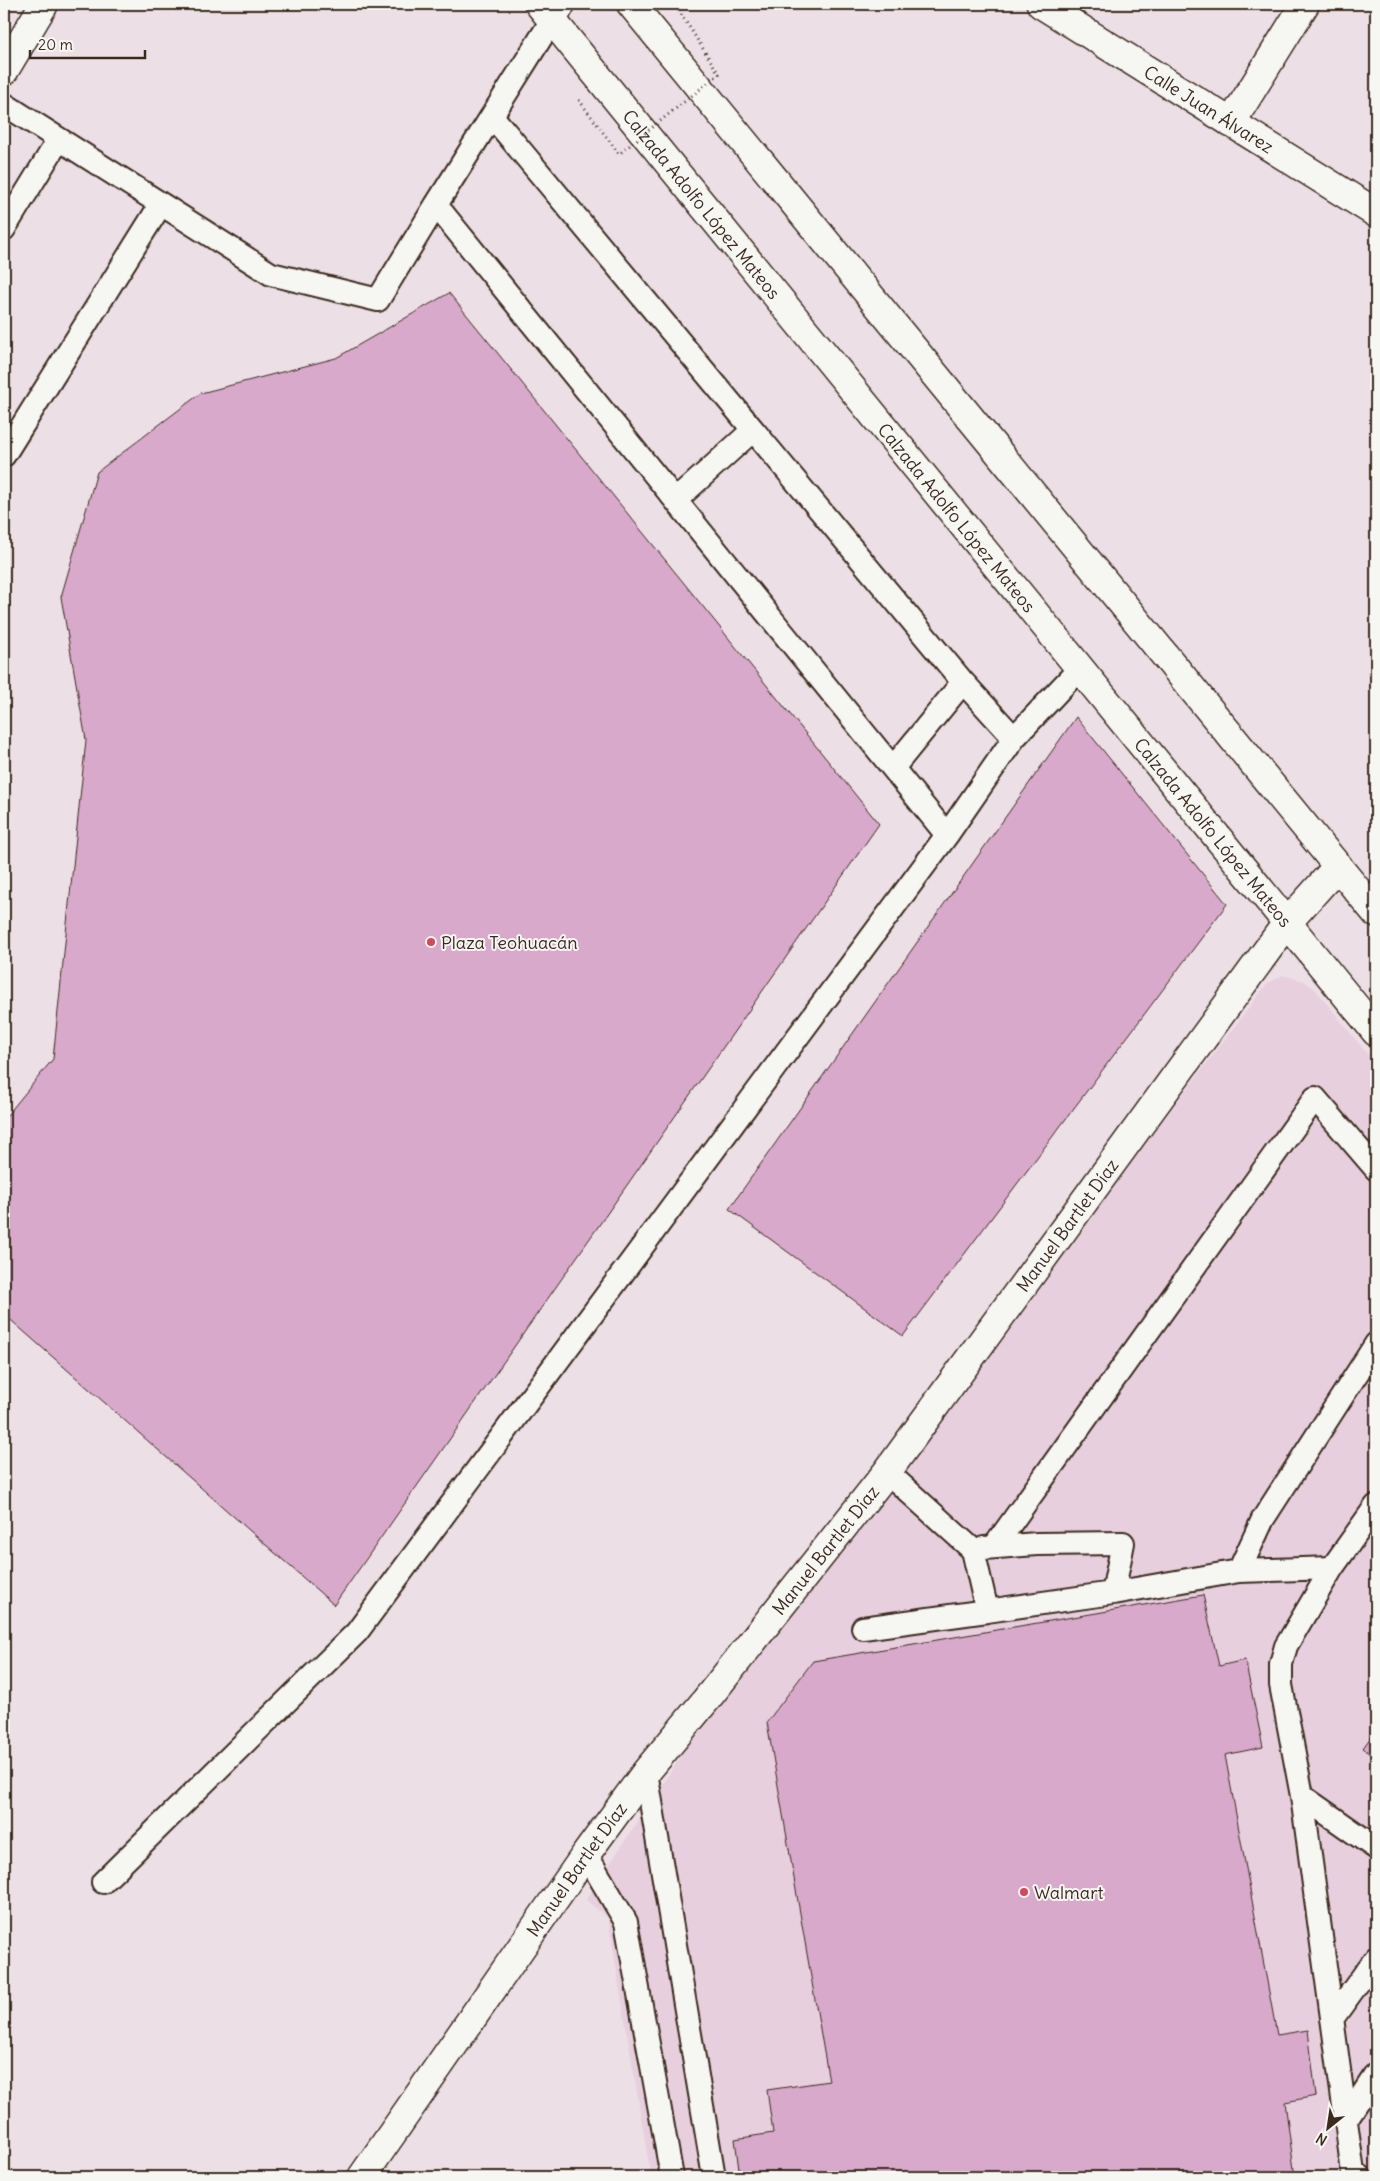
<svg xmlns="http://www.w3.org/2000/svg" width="1380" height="2181" font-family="Delius,sans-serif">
	<rect width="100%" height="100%" fill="#eddfe6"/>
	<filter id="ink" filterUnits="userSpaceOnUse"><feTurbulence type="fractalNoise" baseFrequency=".02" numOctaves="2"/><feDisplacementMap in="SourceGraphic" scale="10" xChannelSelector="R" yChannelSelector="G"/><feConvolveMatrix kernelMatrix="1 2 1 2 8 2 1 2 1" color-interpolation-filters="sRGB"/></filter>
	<g filter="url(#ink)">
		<path fill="#e7cfde" d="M1283 975 1304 981 1316 990 1376 1065V2177H651L608 1918 586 1900 704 1721 1267 984Z"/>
		<path fill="#d8a9cb" stroke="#3b2a1e" d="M449 293 879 824 334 1605 4 1314V1119L53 1059 86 740 61 597 97 472 201 393 336 358Z
			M1076 717 1227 904 903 1336 729 1209Z
			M1203 1595 1219 1666 1245 1660 1263 1747 1225 1755 1277 2035 1308 2030 1316 2096 1285 2102 1295 2177H740L735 2139 773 2133 767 2090 829 2081 767 1722 813 1661Z
			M1376 1730V1759L1363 1748Z"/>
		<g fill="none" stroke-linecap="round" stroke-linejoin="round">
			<defs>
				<path id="service" d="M552 20 436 205 947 835
					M4 104 271 274 378 300 436 205
					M492 116 963 682 1014 738
					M4 229 59 139
					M4 455 161 204
					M676 500 753 430
					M893 768 963 682
					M887 1472 973 1550 987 1611 1113 1593 1239 1571 1332 1568 1376 1506
					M994 1547 1315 1098 1376 1169
					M984 1548 1037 1544 1123 1543 1113 1593
					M1332 1568 1286 1646 1281 1664V1685L1302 1796 1353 2173 1360 2177
					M1239 1571 1263 1519 1376 1344
					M863 1628 987 1611
					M646 1772 714 2177
					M1302 1796 1376 1848
					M586 1854 626 1922 672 2177
					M103 1882 357 1632 947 835 1014 738 1080 668
					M1332 2019 1376 1958
					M1345 2121 1376 2074"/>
				<g id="minor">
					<path id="s1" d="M1041 4 1376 213"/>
					<path d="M552 20 561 4"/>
					<path d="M4 71 44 4"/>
					<path d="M1231 123 1305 4"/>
					<path id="s2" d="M362 2177 586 1854 646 1772 706 1700 887 1472 1287 923 1338 866"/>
				</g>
				<g id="primary">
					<path id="s3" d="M539 4 1376 1032"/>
					<path d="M631 4 1376 913"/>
				</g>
			</defs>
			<use href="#service" stroke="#3b2a1e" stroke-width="26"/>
			<use href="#minor" stroke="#3b2a1e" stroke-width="31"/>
			<use href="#primary" stroke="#3b2a1e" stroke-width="31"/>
			<use href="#service" stroke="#f6f6f2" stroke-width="22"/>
			<use href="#minor" stroke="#f6f6f2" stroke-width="28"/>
			<use href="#primary" stroke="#f6f6f2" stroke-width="28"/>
			<path stroke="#3b2a1e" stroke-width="3" stroke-dasharray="1 4" stroke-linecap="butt" d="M579 100 619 154 719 74 676 6"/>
		</g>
	</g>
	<g fill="#d1495b" stroke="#f6f6f2" stroke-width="2">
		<circle cx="431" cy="942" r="5"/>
		<circle cx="1024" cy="1892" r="5"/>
	</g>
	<g text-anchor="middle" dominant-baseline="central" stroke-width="4" stroke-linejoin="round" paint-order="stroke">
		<g font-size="18" fill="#3b2a1e" stroke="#f6f6f2">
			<text stroke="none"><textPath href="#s1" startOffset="198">Calle Juan Álvarez</textPath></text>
			<text stroke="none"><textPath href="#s3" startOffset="258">Calzada Adolfo López Mateos</textPath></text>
			<text stroke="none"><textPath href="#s3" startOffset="662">Calzada Adolfo López Mateos</textPath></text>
			<text stroke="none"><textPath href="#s3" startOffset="1068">Calzada Adolfo López Mateos</textPath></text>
			<text stroke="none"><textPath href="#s2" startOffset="1185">Manuel Bartlet Díaz</textPath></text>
			<text stroke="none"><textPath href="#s2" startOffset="780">Manuel Bartlet Díaz</textPath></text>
			<text stroke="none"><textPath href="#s2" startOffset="375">Manuel Bartlet Díaz</textPath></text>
		</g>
		<g font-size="18" fill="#3b2a1e" stroke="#f6f6f2" text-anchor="start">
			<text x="441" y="942">Plaza Teohuacán</text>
			<text x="1034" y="1892">Walmart</text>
		</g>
	</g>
	<rect width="1380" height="2181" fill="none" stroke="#f6f6f2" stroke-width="20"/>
	<rect x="10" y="10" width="1360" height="2161" fill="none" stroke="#3b2a1e" stroke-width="2" filter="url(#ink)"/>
	<g transform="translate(1328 2128) rotate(210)" stroke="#f6f6f2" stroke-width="4" paint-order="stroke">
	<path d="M0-4L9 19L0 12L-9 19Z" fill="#3b2a1e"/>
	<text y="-8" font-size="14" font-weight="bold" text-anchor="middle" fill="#3b2a1e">N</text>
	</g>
	<path d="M30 50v8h115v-8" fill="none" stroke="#3b2a1e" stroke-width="2.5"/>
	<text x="38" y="50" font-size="15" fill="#3b2a1e" stroke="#f6f6f2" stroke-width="4" paint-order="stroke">20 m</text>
</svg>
